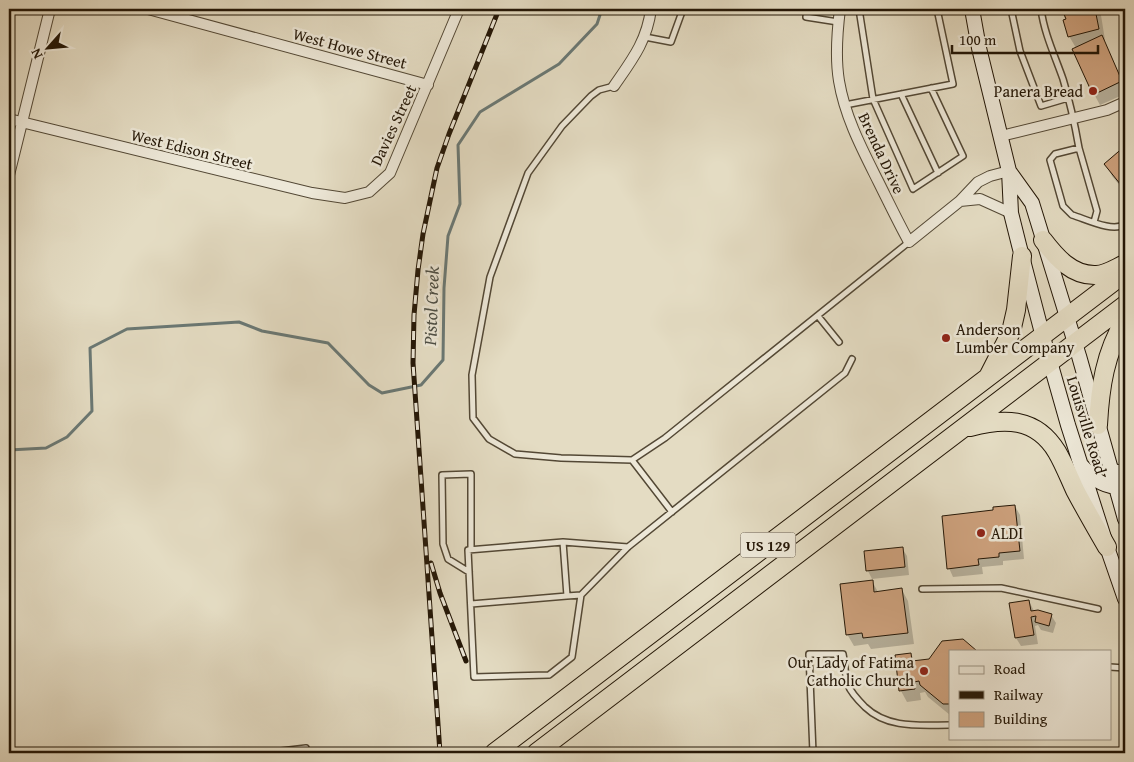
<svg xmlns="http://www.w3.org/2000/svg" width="1134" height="762" font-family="'Gentium Book Plus',serif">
	<rect width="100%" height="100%" fill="#e4dcc3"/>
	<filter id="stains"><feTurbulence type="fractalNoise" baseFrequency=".004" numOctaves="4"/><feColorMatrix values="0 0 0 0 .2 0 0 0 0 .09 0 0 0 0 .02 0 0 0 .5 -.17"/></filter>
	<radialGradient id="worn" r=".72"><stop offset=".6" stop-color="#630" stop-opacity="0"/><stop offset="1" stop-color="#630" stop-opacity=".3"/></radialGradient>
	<path fill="#0003" d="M1061 9H1100L1105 40 1104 41 1125 88V94L1100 105 1094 94 1076 48 1069 36 1066 21Z
		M1125 148V192L1112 176 1106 164Z
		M1015 506 1020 515 1024 559 1003 561V565L982 567 983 574 953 577 949 568 995 512Z
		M902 548 907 556 909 575 872 579 868 571Z
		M872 581 878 592 902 590 908 601 914 644 871 649 868 644 854 646 847 634Z
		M1029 601 1034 611 1051 615 1056 623 1053 633 1041 630 1038 625 1035 626 1038 644 1021 646 1016 638 1011 604Z
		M950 651V715L928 697 925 692 920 693 921 700 907 702 901 691 911 654 915 662 930 660Z"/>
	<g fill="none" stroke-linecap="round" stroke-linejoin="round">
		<path stroke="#6a7874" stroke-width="3" d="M9 450 46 448 67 437 92 411 90 348 127 329 239 322 262 331 328 343 369 385 382 393 421 385 443 360 444 288 448 236 460 204 458 145 480 112 559 64 597 24 602 9"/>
	</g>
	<path fill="#cea27e" stroke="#231606" d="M1060 9H1095L1099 29 1068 37 1063 20 1066 19 1064 14H1061Z
		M1102 35 1122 81 1093 95 1072 49Z
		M1125 146V190L1104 164Z
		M1015 505 1020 551 999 553V557L978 559 979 565 947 569 942 516 993 510V507Z
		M903 547 905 567 866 571 864 551Z
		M873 580 874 592 902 588 908 633 863 638 862 633 846 635 840 584Z
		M1029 600 1031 611 1038 610 1052 614 1049 626 1035 622 1036 616 1031 617 1034 635 1015 638 1009 603Z
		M963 639 977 651H950V704H943L920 685 919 681 914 682 915 689 899 691 895 655 911 653 912 661 929 659 942 641Z"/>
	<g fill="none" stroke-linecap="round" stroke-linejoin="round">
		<defs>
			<path id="lane" d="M807 9 806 17 838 22
				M859 9 873 99 913 189 963 156 931 88
				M1011 9 1020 51 1041 106 1068 98
				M1041 9C1044 33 1055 56 1063 79 1070 102 1075 125 1079 148
				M645 37 671 42 683 9
				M614 86 599 90 591 96 562 126 528 173 490 277 472 375 473 418 489 439 515 454 561 458 632 460 665 438 909 242
				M901 94 938 173
				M845 105 953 84 937 9
				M1094 222 1097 211 1079 148 1055 154 1050 160 1063 206 1072 215C1086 219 1113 233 1125 224
				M818 316 839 342
				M632 460 672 512
				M563 542 468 550 474 677 549 675 572 657 581 595 628 547 845 373 852 359
				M469 572 448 559 443 544 442 475 471 474V549
				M922 589 1001 588 1098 609
				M581 595 567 596 563 542 628 547
				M471 604 567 596
				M1110 667 1125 668
				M264 753 306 748
				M813 753 809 654H843C845 664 845 676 848 685 851 693 859 701 865 707 888 729 920 725 950 725"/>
			<path id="street" d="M148 9 428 85
				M840 9C837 33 835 57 839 81 845 117 862 149 878 181 888 201 898 222 909 242L960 201 978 182 990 176 1009 171
				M614 86C632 60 647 41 651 9
				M9 119 312 193 345 198 369 192 390 173 459 9
				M1001 136 1107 110 1125 102
				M9 175 50 9
				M960 201 980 199 1011 213
				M1111 469 1125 471
				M1116 487 1125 483"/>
			<path id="secondary" d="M972 9 979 48 1009 171 1011 213 1019 245 1043 337 1068 425 1107 547 1125 599
				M1009 171 1032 203 1079 356 1125 519
				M1082 466C1093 478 1100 485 1116 487"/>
			<path id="highway" d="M1043 240C1056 257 1072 276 1096 275 1106 275 1116 268 1125 264
				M989 375 1011 332 1016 310 1022 256
				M1098 425C1100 387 1105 353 1125 320
				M970 427C1004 418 1036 417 1057 452 1064 464 1069 477 1075 490 1085 509 1096 528 1107 547
				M494 753 1125 273
				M536 753 1125 305"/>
		</defs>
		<use href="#lane" stroke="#534835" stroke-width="8"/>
		<use href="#street" stroke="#534835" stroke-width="12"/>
		<use href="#secondary" stroke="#231606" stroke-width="16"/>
		<use href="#highway" stroke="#231606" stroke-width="20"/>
		<use href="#lane" stroke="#ede8d8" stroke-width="5"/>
		<use href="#street" stroke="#ede8d8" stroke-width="10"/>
		<use href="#secondary" stroke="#ede8d8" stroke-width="14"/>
		<use href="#highway" stroke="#e4dcc3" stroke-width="18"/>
		<defs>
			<path id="rail" d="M431 563 440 593 466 661
				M440 753 413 363 414 315 418 270 423 234 437 168 449 134 499 9"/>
		</defs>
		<use href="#rail" stroke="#231606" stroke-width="5"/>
		<use href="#rail" stroke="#ede8d8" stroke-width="3" stroke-dasharray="9" stroke-linecap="butt"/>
	</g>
	<g fill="#8f2418" stroke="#ede8d8" stroke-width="2">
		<circle cx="1093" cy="91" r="5"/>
		<circle cx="946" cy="338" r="5"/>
		<circle cx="981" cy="533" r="5"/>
		<circle cx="924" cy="671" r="5"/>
	</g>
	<g text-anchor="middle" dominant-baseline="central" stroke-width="5" stroke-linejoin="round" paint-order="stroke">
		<rect fill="#ede8d8" stroke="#605545" stroke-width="1" x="740.5" y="532.5" width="55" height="25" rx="4"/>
		<g font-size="15" font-weight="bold" fill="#231606">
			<text x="768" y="545">US 129</text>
		</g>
		<g font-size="16" fill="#231606" stroke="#ede8d8">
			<text transform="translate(350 48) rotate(15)">West Howe Street</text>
			<text transform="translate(393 125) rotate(-65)">Davies Street</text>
			<text transform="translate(192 149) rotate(14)">West Edison Street</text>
			<text transform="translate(882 153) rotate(65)">Brenda Drive</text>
			<text transform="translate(1087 425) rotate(73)">Louisville Road</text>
		</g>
		<g font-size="16" fill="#231606" stroke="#ede8d8" text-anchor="end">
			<text x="1083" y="91">Panera Bread</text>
			<text x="956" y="329" text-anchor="start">Anderson<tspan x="956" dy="18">Lumber Company</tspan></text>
			<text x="991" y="533" text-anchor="start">ALDI</text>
			<text x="914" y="662">Our Lady of Fatima<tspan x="914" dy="18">Catholic Church</tspan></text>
		</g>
		<g font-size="18" font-style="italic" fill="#4d4f46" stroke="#ede8d8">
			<text transform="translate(431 306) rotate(-88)">Pistol Creek</text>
		</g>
	</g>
	<rect width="1134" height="762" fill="none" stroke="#e4dcc3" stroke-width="30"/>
	<rect x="10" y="10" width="1114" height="742" fill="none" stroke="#231606" stroke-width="2.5"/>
	<rect x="15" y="15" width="1104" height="732" fill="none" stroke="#231606"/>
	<rect x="949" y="650" width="162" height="90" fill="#ede8d8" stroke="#9c9484"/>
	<rect x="959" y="666" width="25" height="8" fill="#ede8d8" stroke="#9c9484"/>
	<text x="994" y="674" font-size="15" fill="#231606">Road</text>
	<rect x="959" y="691" width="25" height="8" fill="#231606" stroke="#9c9484"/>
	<text x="994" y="700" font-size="15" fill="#231606">Railway</text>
	<rect x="959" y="712" width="25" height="15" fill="#cea27e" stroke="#9c9484"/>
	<text x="994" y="724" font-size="15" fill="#231606">Building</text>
	<g transform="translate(48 48) rotate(243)" stroke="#ede8d8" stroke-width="4" paint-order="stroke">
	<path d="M0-4L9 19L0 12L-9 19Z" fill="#231606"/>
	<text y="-8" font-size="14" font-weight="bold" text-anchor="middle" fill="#231606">N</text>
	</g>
	<path d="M952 45v8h146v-8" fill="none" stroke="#231606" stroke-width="2.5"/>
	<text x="959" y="45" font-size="15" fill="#231606" stroke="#ede8d8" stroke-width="4" paint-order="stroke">100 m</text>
	<rect width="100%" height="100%" filter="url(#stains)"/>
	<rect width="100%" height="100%" fill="url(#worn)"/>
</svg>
